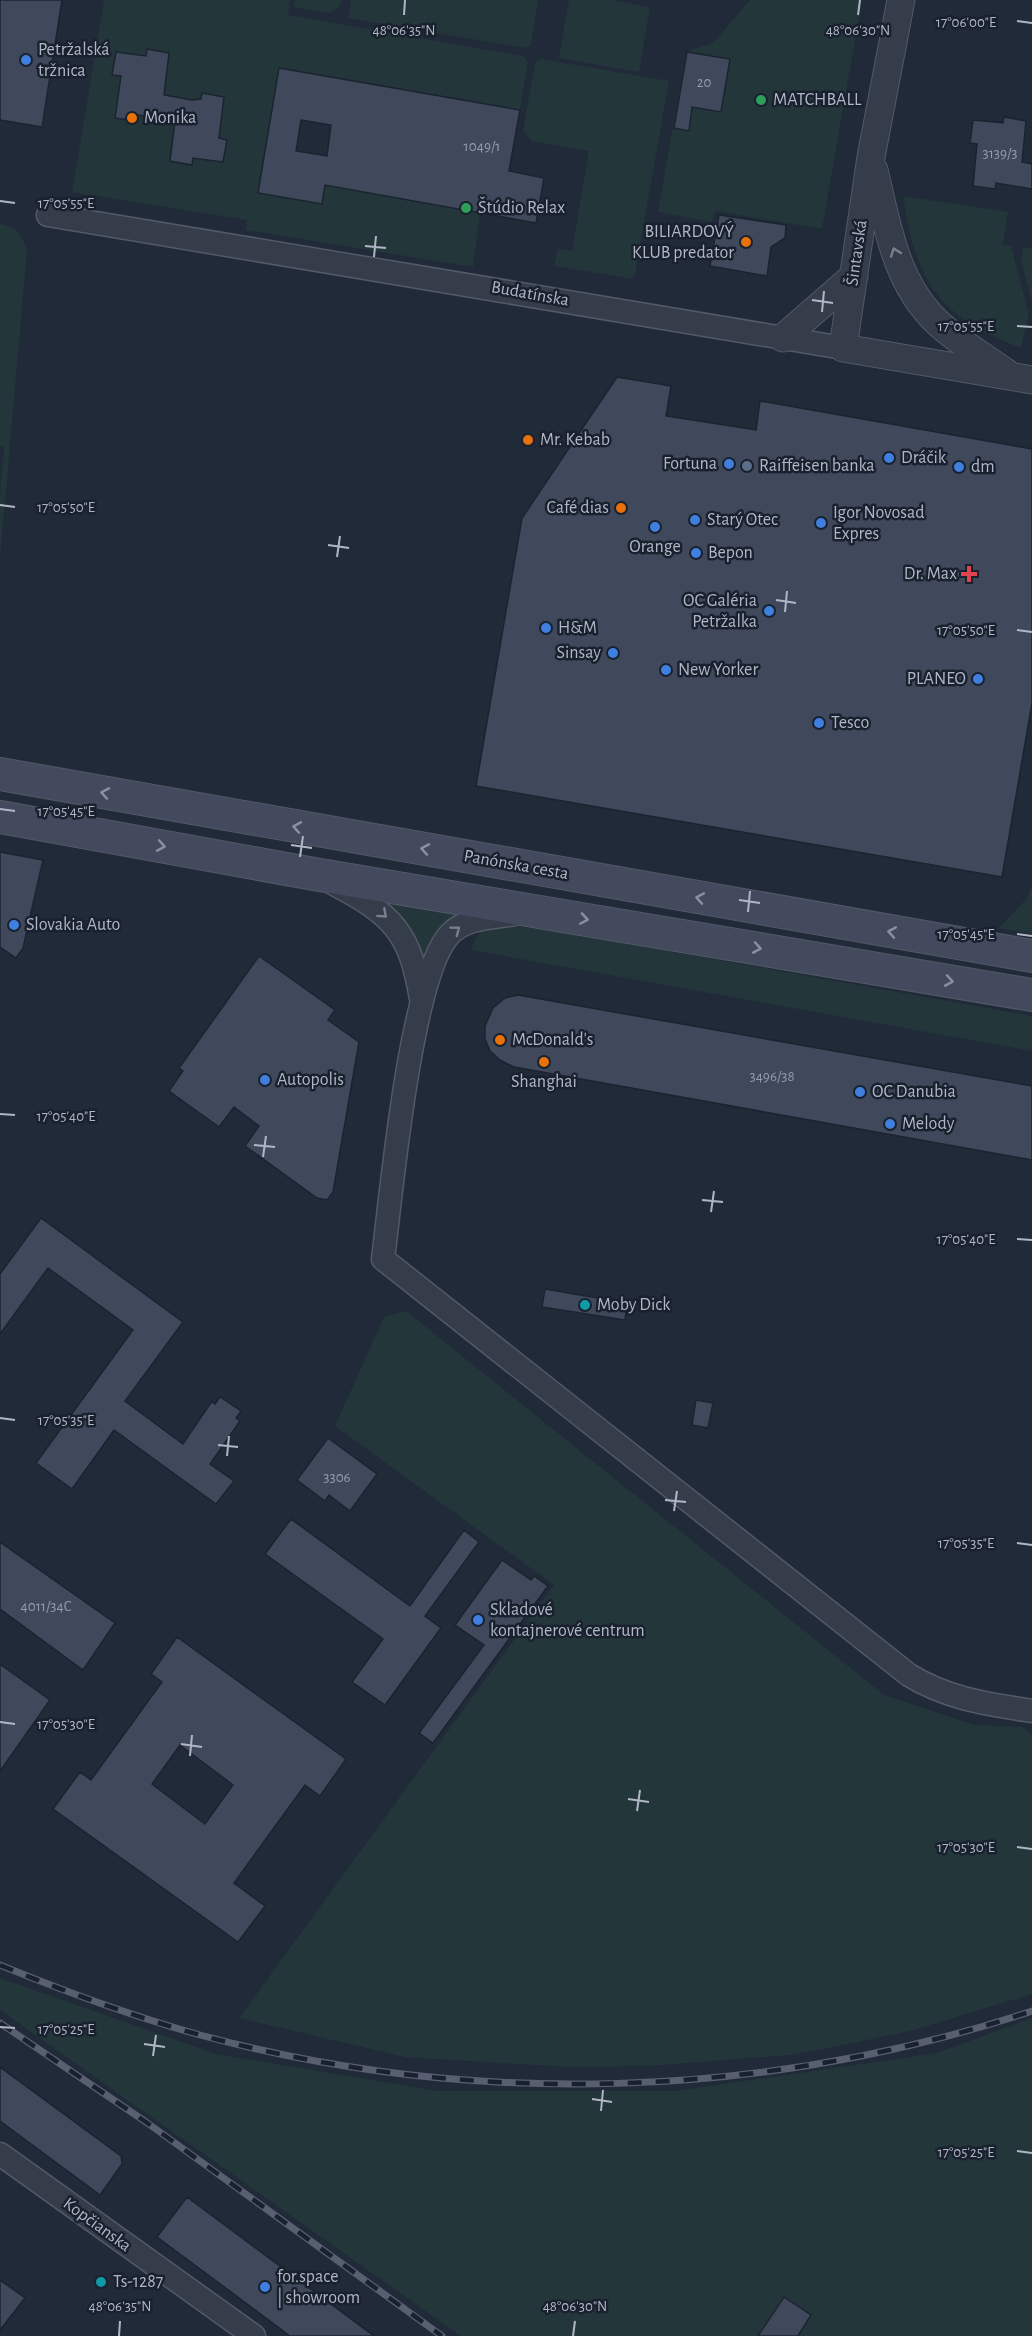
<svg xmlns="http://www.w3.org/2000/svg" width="1032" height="2336" font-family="'Alegreya Sans',sans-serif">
	<rect width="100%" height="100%" fill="#212a39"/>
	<path fill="#23363a" d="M104 0H290L288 15 523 56 528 62 520 110 279 69 258 193 321 204 325 185 480 213 473 267 246 230 247 220 72 192Z
		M295 0H341L340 6 330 13 293 7Z
		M351 0H538L531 45 524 48 348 18Z
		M569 0H612L650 7 639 72 559 58Z
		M750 0H862L822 229 715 211 712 222 658 212 686 52 713 43Z
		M541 59 669 81 634 279 554 266 558 249 572 251 589 151 532 141 523 131 535 63Z
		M903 196 1008 212 1003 244 1011 246 1029 314 1021 348C938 316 916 283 903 196Z
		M0 224C17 227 22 235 27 251L0 557V496L4 448 0 445Z
		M1023 247 1032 249V302L1021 261Z
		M1032 885V934L999 928 1028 897Z
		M375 897 473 917 425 964Z
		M508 926 544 929 1032 1016V1051L471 950C477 928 487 928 508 926Z
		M406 1311 884 1695 974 1725 1023 1727 1032 1736V1994L914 2030 829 2048 790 2055 650 2066 567 2067 405 2057 239 2018 554 1585 335 1426 384 1317Z
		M0 1978 216 2054 437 2091H675L937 2053 1032 2018V2336H461L0 2010Z"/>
	<path fill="#40495b" stroke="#1c2330" stroke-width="1.5" fill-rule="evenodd" d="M0 0H62L42 127 0 120Z
		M147 49 169 53 164 95 192 100 201 99 202 93 224 97 219 138 227 140 223 162 193 158 192 165 170 161 175 121 138 115 137 121 115 118 121 76 112 75 116 52 146 56Z
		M687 52 730 59 721 112 692 107 689 131 674 128Z
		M279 68 520 110 509 171 544 178 536 223 325 185 322 204 258 193ZM301 120 331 125 327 156 296 151Z
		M1004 117 1026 121 1022 162 1032 164V189L996 183 995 189 973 186 977 144 970 143 973 120 1003 123Z
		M719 215 786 225 785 238 771 247 767 276 710 266Z
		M617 377 671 386 666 416 756 430 760 401 1032 449V703L1002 877 476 786 522 518Z
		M0 852 43 860 23 948 16 958 0 947Z
		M259 956 335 1010 328 1020 359 1042 333 1192 327 1200 317 1198 245 1146 259 1126 234 1107 219 1127 169 1091 183 1071 179 1068Z
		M518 995 1032 1086V1160L514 1067 500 1060 490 1051 485 1039V1026L493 1008 505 998Z
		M41 1218 183 1322 125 1401 183 1444 212 1401 215 1404 220 1397 241 1411 236 1418 240 1421 210 1464 234 1481 216 1504 114 1430 72 1489 36 1463 133 1330 48 1268 0 1334V1274Z
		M545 1289 627 1303 625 1320 542 1307Z
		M696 1400 713 1403 708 1428 692 1425Z
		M328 1438 377 1474 350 1511 329 1495 325 1501 297 1480Z
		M291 1519 410 1606 464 1530 479 1542 425 1616 441 1628 385 1705 352 1682 383 1639 265 1554Z
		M0 1542 115 1623 83 1670 0 1609Z
		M502 1560 531 1580 534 1576 548 1586 433 1743 419 1733 484 1645 455 1625Z
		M177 1637 346 1759 320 1796 305 1785 234 1883 265 1906 238 1942 53 1809 80 1772 91 1780 162 1682 151 1674ZM180 1745 233 1785 205 1824 152 1784Z
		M0 1664 50 1700 0 1771Z
		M0 2067 121 2156 122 2164 100 2195 0 2121Z
		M187 2197 374 2336H290L157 2237Z
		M0 2280 25 2298 0 2330Z
		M784 2297 811 2315 798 2336H758Z"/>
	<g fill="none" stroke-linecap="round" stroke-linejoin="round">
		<defs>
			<path id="minor" d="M48 215 843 348
				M334 884C393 915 410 932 421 999
				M515 914C493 918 468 917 451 933 411 971 391 1196 383 1259L909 1675C948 1699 988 1704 1032 1711
				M0 2154 254 2336"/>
			<path id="tertiary" d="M901 0 871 157 843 348 1032 380
				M874 170C887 224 895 282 937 322 958 342 985 357 1008 374
				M783 338 854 276"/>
			<path id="secondary" d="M0 774 1032 956
				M0 817 314 874 1032 995"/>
		</defs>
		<use href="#minor" stroke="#535967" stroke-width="25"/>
		<use href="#tertiary" stroke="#535967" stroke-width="29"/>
		<use href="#secondary" stroke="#535967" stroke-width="34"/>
		<use href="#minor" stroke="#353c4a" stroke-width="22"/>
		<use href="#tertiary" stroke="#353c4a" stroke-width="27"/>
		<use href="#secondary" stroke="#434a5d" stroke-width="32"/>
		<defs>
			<path id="rail" d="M0 1965C66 1992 132 2016 200 2035 470 2108 766 2099 1032 2011
				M0 2023 146 2122 442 2336"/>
		</defs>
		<use href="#rail" stroke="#575f71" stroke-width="7"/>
		<use href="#rail" stroke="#1a212e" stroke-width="4.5" stroke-dasharray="14" stroke-linecap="butt"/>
	</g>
	<defs><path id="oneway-chevron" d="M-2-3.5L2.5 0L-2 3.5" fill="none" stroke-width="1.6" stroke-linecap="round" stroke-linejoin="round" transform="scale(1.5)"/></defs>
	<g stroke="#797f8e">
		<use href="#oneway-chevron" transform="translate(895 252) rotate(-110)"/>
		<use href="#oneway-chevron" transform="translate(383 914) rotate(42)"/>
		<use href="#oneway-chevron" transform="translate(456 930) rotate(-37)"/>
	</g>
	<g stroke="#8a90a1">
		<use href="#oneway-chevron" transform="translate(105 793) rotate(-170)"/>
		<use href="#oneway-chevron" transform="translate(297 827) rotate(-170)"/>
		<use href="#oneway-chevron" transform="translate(161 846) rotate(10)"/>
		<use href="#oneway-chevron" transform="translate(425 849) rotate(-170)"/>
		<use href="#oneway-chevron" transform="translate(700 898) rotate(-170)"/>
		<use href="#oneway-chevron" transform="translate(584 919) rotate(9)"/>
		<use href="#oneway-chevron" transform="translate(892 932) rotate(-170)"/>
		<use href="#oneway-chevron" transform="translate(757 948) rotate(10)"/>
		<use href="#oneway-chevron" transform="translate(949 981) rotate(10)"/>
	</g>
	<path fill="none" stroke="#b0b6c6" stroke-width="2" d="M404 15 405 0M858 15 860 0M1017 21 1032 23M0 201 15 203M365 246 386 248M374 257 376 236M812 300 833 303M822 312 824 291M1017 326 1032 327M0 505 15 507M328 545 349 548M337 557 340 536M776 600 796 603M785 612 787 591M1017 630 1032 632M0 809 15 811M291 845 312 848M300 857 303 836M739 900 760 903M748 912 750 891M1017 934 1032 936M0 1114 15 1115M254 1145 275 1147M263 1157 266 1136M702 1200 723 1202M711 1212 714 1191M1017 1239 1032 1240M0 1418 15 1420M218 1445 238 1447M227 1456 229 1436M665 1500 686 1502M674 1511 677 1491M1017 1543 1032 1545M0 1722 15 1724M181 1744 202 1747M190 1756 192 1735M628 1799 649 1802M637 1811 640 1790M1017 1847 1032 1849M0 2027 15 2028M144 2044 165 2047M153 2056 156 2035M592 2099 612 2102M601 2111 603 2090M1017 2151 1032 2153M119 2336 120 2321M573 2336 575 2321"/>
	<g fill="#3f7fe0" stroke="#1a212e" stroke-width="2">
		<circle cx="26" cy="60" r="6"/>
		<circle cx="889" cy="458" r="6"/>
		<circle cx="729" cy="464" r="6"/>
		<circle cx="959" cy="467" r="6"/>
		<circle cx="695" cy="520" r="6"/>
		<circle cx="821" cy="523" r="6"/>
		<circle cx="655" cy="527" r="6"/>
		<circle cx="696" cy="553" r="6"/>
		<circle cx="769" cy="611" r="6"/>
		<circle cx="546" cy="628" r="6"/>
		<circle cx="613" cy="653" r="6"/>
		<circle cx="666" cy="670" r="6"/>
		<circle cx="978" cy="679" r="6"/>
		<circle cx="819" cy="723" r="6"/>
		<circle cx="14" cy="925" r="6"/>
		<circle cx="265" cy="1080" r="6"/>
		<circle cx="860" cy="1092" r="6"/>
		<circle cx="890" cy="1124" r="6"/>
		<circle cx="478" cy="1620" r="6"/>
		<circle cx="265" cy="2287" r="6"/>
	</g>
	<g fill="#2e9e5b" stroke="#1a212e" stroke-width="2">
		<circle cx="761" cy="100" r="6"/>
		<circle cx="466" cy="208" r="6"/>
	</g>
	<g fill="#e8710a" stroke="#1a212e" stroke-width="2">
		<circle cx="132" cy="118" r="6"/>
		<circle cx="746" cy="242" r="6"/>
		<circle cx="528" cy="440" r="6"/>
		<circle cx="621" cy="508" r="6"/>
		<circle cx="500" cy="1040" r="6"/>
		<circle cx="544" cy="1062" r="6"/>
	</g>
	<circle fill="#5c6f8a" stroke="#1a212e" stroke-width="2" cx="747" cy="466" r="6"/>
	<path fill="#e0444e" stroke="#1a212e" stroke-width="2" d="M966 565h6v6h6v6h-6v6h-6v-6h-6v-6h6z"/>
	<g fill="#0f9aa8" stroke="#1a212e" stroke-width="2">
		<circle cx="585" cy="1305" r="6"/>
		<circle cx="101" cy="2282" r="6"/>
	</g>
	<g text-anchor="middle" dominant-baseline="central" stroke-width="5" stroke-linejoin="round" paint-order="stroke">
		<g font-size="15" fill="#949bab">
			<text x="704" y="82">20</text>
			<text x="482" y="146">1049/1</text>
			<text x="1000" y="153">3139/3</text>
			<text x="772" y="1076">3496/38</text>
			<text x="337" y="1477">3306</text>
			<text x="46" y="1606">4011/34C</text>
		</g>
		<g font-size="18" fill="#b0b6c6" stroke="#1a212e" text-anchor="start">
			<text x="38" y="50">Petržalská<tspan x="38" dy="21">tržnica</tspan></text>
			<text x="773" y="100">MATCHBALL</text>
			<text x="144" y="118">Monika</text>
			<text x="478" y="208">Štúdio Relax</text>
			<text x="734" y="232" text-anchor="end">BILIARDOVÝ<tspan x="734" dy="21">KLUB predator</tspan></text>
			<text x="540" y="440">Mr. Kebab</text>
			<text x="901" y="458">Dráčik</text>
			<text x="717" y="464" text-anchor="end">Fortuna</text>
			<text x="759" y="466">Raiffeisen banka</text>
			<text x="971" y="467">dm</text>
			<text x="609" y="508" text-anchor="end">Café dias</text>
			<text x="833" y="513">Igor Novosad<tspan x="833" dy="21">Expres</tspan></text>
			<text x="707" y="520">Starý Otec</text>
			<text x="655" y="547" text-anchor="middle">Orange</text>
			<text x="708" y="553">Bepon</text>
			<text x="957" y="574" text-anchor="end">Dr. Max</text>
			<text x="757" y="601" text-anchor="end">OC Galéria<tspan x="757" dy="21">Petržalka</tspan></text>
			<text x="558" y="628">H&amp;M</text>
			<text x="601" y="653" text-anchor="end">Sinsay</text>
			<text x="678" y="670">New Yorker</text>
			<text x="966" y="679" text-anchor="end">PLANEO</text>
			<text x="831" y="723">Tesco</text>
			<text x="26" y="925">Slovakia Auto</text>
			<text x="512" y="1040">McDonald's</text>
			<text x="277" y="1080">Autopolis</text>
			<text x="544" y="1082" text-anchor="middle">Shanghai</text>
			<text x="872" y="1092">OC Danubia</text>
			<text x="902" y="1124">Melody</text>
			<text x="597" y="1305">Moby Dick</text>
			<text x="490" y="1610">Skladové<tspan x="490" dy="21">kontajnerové centrum</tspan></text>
			<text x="277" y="2277">for.space<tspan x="277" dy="21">| showroom</tspan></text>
			<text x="113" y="2282">Ts-1287</text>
		</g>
		<g font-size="18" fill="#b0b6c6" stroke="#1a212e">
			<text transform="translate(857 253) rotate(-82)">Šintavská</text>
			<text transform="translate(530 294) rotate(10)">Budatínska</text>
			<text transform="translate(516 865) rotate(10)">Panónska cesta</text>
			<text transform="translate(97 2225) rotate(36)">Kopčianska</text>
		</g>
	</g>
	<g font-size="15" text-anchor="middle" fill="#b0b6c6" stroke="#1a212e" stroke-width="5" stroke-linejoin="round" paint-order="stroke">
		<text x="966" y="27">17°06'00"E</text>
		<text x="404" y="35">48°06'35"N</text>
		<text x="858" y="35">48°06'30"N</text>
		<text x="66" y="208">17°05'55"E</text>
		<text x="966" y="331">17°05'55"E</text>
		<text x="66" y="512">17°05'50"E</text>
		<text x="966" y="635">17°05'50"E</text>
		<text x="66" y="816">17°05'45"E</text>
		<text x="966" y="939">17°05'45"E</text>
		<text x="66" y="1121">17°05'40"E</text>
		<text x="966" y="1244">17°05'40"E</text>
		<text x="66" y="1425">17°05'35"E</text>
		<text x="966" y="1548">17°05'35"E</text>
		<text x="66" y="1729">17°05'30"E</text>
		<text x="966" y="1852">17°05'30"E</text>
		<text x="66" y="2034">17°05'25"E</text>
		<text x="966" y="2157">17°05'25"E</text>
		<text x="120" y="2311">48°06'35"N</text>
		<text x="575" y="2311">48°06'30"N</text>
	</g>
</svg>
